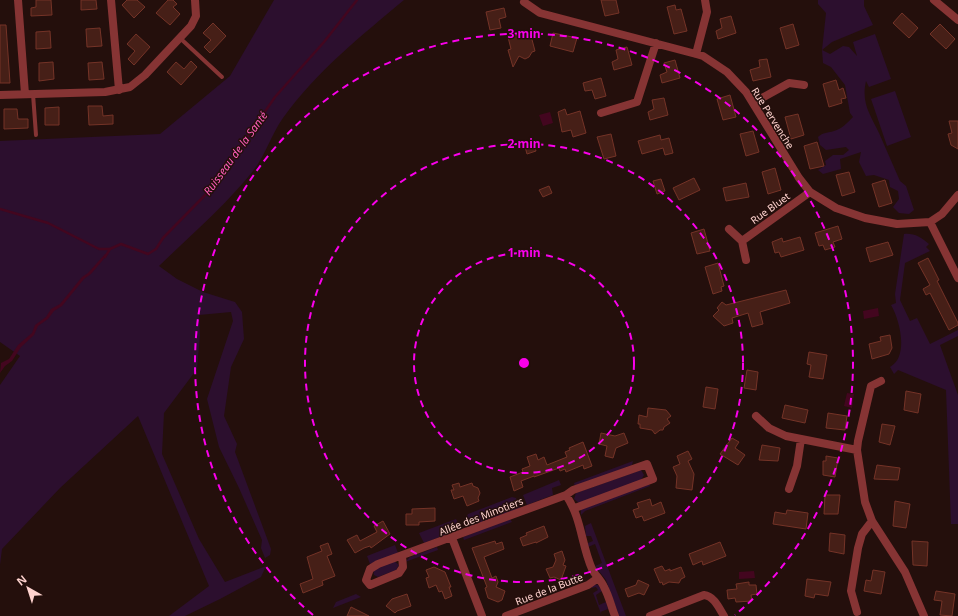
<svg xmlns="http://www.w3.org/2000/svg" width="958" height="616" font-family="'Noto Sans',sans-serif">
	<rect width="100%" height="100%" fill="#240f0c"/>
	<path fill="#2c0f2e" d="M274 0H404C362 35 315 73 283 118 271 135 265 156 253 171 225 206 191 235 159 266L177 279 203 292 235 302 242 312 244 339 231 367 224 416 237 444 235 452 271 549 270 555 265 558 261 548 262 540 239 488 219 447 207 399 233 321 231 312 199 315 200 335 197 369 164 413 162 454 199 539 225 582 266 566 261 577 220 599 185 616H169L209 586 138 416 60 488 2 549 0 565V385L20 356 0 342V141L160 134 230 76Z
		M818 0H864V6L873 25 832 42 822 50 830 54 843 46 849 47 857 56 853 42 875 34 891 79 869 87 866 81C861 103 870 114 879 133 886 149 893 165 900 181L906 186 914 210 909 214 899 213 893 207 899 199 898 191 890 187 889 180 874 175 866 176 859 162 861 152 840 159 841 169 823 174 818 170 826 165 825 161 833 155H843L849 150 846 147 826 150 820 145 818 137C823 132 828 133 834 131 842 129 847 123 853 117L850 113 845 85 831 67 823 63 822 50 826 13 818 4Z
		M895 91 911 137 887 146 871 99Z
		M904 234C914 233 921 237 929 244L926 247 930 251 905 263 900 300 910 321 917 318 930 344 958 330V336L940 345 958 395V524H951L946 390 898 370 894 374 890 367C909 357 900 320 891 305L896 303 895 294Z
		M633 461 632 465 575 487 574 483Z
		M641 470 644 475 641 480 579 503 574 499 576 493Z
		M559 480 561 485 552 488 553 495 527 505 523 495Z
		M649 484 650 486 585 511 581 515V509Z
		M512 497 516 498 520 508 471 526 467 516 468 514Z
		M456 519 461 529 424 543 419 533Z
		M510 519 512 522 464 540 463 537Z
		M591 523 626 616H619L606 580 595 566 602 563 595 544 588 547V543L593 541 591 536H586L585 526Z
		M395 545 398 553 370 564 367 556Z
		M437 547 438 550 405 562 410 557Z
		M394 561 399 565 396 570 378 577 374 575 373 569Z
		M594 584 598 585 602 591 596 595 599 605 606 602 608 609 600 612 602 616 593 593 598 590 596 587 592 588V586Z
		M356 594 361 597 333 608 336 602Z"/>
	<path fill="#43061f" d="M550 112 553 123 543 126 539 115Z
		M105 254H108L91 274 84 279 62 306 54 311 48 319 38 326 34 335 21 347 12 361 5 366 0 373 1 363 9 359 18 345 32 333 35 325 46 317 51 309 60 304 82 277 88 273Z
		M878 308 879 316 864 319 863 311Z
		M847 393 854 394 852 408 844 406Z
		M754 571 755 578 739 579V572Z"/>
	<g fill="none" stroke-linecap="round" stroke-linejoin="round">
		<path stroke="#43061f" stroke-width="2.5" d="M0 209 48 223 99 249H109
			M105 257 110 249 121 244 148 254 156 249 163 238 214 186 275 97 324 42 357 0"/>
	</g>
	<path fill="#461f17" stroke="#743327" d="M36 0H51L52 15 31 16V8L36 7Z
		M81 0H96L97 9 81 10Z
		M127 0H137L145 7 134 18 122 5Z
		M168 0H173L177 4 173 7 180 14 170 25 156 13Z
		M601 0H616L619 13 605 16Z
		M675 5 676 10 681 9 687 31 674 34 667 7Z
		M504 8 506 17 499 19 501 28 490 30 486 12Z
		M902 13 918 28 909 38 893 23Z
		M731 16 736 33 718 39 716 31 722 28 720 19Z
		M213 23 226 36 210 53 204 47 211 40 203 33Z
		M793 24 799 45 786 49 780 28Z
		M940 24 955 39 946 49 930 34Z
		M0 25H6L10 83H0Z
		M100 28 102 46 87 47 86 29Z
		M50 31 51 48 36 49V32Z
		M530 32 535 51 532 52 529 57 525 59 519 56 513 67 508 50 511 49 508 37Z
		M553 33 577 38 573 52 550 46Z
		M136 34 150 47 134 65 128 59 135 51 127 44Z
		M627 47 632 65 614 70 612 62 618 59 616 50Z
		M767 59 771 77 753 81 750 70 760 67 759 60Z
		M675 60 680 78 662 83 660 75 667 72 664 63Z
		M191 61 197 67 181 85 167 72 176 62 184 69Z
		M53 62 54 79 39 81V63Z
		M102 62 104 79 89 80 88 63Z
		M601 78 606 96 595 99 592 90 585 91 583 83Z
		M836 80 839 90 843 88 846 98 841 99 842 103 829 107 823 84Z
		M730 95 736 117 723 120 717 99Z
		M664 98 668 115 650 120 648 112 654 109 652 100Z
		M88 106H102L103 116 113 115V124L89 125Z
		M59 107V125H45V108Z
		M4 109H17L18 119H28V128L4 129Z
		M565 109 567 115 580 111 586 133 573 137 571 130 562 132 558 112Z
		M798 114 804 135 791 139 785 117Z
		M949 121H958V149L951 145 948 134 952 133Z
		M753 131 759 152 746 156 740 134Z
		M611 134 616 156 604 159 597 137Z
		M660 135 661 140 669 138 673 153 665 155 663 148 642 154 638 141Z
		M533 141 536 151 527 154 524 143Z
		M817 142 824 166 810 169 804 146Z
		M775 168 781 190 768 194 762 172Z
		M849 172 855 192 842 196 836 175Z
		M694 178 700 190 679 200 673 188Z
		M661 179 665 191 657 194 653 181Z
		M885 180 892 203 879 207 872 184Z
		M746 183 749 197 726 201 723 188Z
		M549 186 552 193 543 197 539 190Z
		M838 226 842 239 833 242 835 247 825 250 823 245 819 246 815 233Z
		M704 229 710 251 697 254 691 233Z
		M800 237 804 250 781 257 779 252 775 253 772 242 782 238 783 242Z
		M888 242 893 255 870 262 866 248Z
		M928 258 939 280 937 281 958 323V325L949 330 930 293 926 295 923 289 930 285 918 263Z
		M718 263 724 286 721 287 722 291 713 294 705 267Z
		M786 290 790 303 760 312 763 324 752 327 748 313 732 318 733 323 724 326 713 316 719 310 717 308 722 302 726 305Z
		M890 335 892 348 889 354 872 359 869 344 881 341 880 337Z
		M809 352 827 355 823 379 809 377 811 365 807 364Z
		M747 370 758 372 756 390 744 388Z
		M706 387 718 389 715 409 703 407Z
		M906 391 921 394 918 413 904 410Z
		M785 405 808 410 805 423 782 418Z
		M648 408 666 410 671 416 667 419 670 423 664 427 663 430H660L655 434 652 430 640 428V424H638L639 415 647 417Z
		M828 413 847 416 845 430 826 428Z
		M882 424 895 426 890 445 879 442Z
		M601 433 615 436 624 433 628 443 616 448 613 458 605 456 607 446 599 444Z
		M732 438 739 442 735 448 745 455 738 465 720 454Z
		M583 442 592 466 584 469 583 465 566 472 565 469 560 471 559 468 534 477V476L521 481 523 487 514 491 510 477 523 472 522 469 530 466 527 457 536 454 538 460 544 457 547 465 567 457 565 452 570 450 569 448Z
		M762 445 780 448 778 461 759 460Z
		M688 451 692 459 688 461 694 474 692 490 676 488 677 476 673 467 680 464 677 456Z
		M826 456 838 458 835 477 823 475V461H826Z
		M877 465 900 468 898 480 874 479Z
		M459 483 460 487 472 483 473 486 478 488 480 493 478 498 479 501 467 506 463 496 454 499 451 490H454L452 485Z
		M825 495H840L838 514H824Z
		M650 499 652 506 661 502 665 513 644 521 642 516 636 518 633 510 639 508 637 503Z
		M895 501 910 504 906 528 893 526Z
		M435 508V521L419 522V525H406V514H412V509Z
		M787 510 808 513 806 529 773 524 775 512 786 514Z
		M383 521 390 534 371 548 370 546 364 548 355 553 347 540 357 535 360 541 377 532 374 526Z
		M544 526 548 537 536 543V542L523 546 520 538 527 535 526 533Z
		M830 533 845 535 844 554 829 551Z
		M495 541 496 544 502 542 504 549 484 557 492 578 496 576 498 582 496 587 505 591 502 600 498 602 488 598 485 588 487 587 472 548Z
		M912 541 928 542 927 566 913 565Z
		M720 542 726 556 703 565 702 561 693 565 689 554Z
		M328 543 332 554 327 556 335 576 322 581 323 585 303 593 300 584 313 579 307 557 322 551 320 546Z
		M562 551 565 560 563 565 566 566 561 580 554 577 550 578 546 569 553 567 556 560 554 554Z
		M662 566 665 571 670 569V571L681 567 685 577 681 579 679 583 669 582 663 585 662 582 660 583 654 569Z
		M434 567 445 572 451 587H449L452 596 445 599 442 591 439 592 436 585 429 588 426 578 429 577 426 570Z
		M873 570 885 572 881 594 864 591 866 580 871 581Z
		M807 579 831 582 828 596 815 594 814 598 805 596Z
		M638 580 649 585 644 595 639 593 628 597 625 589 636 585Z
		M749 582V585H756L757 594 751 595 752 601 736 602 735 598 728 599 727 590 737 589 736 584Z
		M936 591 955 594 952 616 940 615 942 601 934 600Z
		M407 594 411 606 397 611 395 613 386 606 392 599Z
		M351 607 369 616H347Z"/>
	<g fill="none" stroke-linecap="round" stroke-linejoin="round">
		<path stroke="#863434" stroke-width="4" d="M181 39 222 77
			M33 94 36 135"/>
		<path stroke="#863434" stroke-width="8" d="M18 0 25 94
			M111 0 119 90
			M934 0 958 20
			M524 2 540 13 696 54 703 56 727 72 746 92 799 178 810 192 836 208 865 218 897 224 930 222 942 214 958 195
			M696 54 707 12 705 0
			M0 95 105 92 130 87 145 75 191 26 196 16 195 0
			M753 103 789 83 804 85
			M601 113 637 102 656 43
			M930 222 958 278
			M729 229 742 241 746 260
			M742 241 810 192
			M881 381 871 386 858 441 857 450 865 502 872 521 905 572 924 616
			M756 416 769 428 786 436 857 450
			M789 489 797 466 801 439
			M566 495C582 519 581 544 592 569 595 575 601 580 604 587 609 596 611 606 615 616
			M452 538 482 616
			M402 556 403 567 399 573 370 585 366 580 370 569 378 564 566 495 573 490 647 464 653 479 575 508
			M857 612 851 591 858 548 862 534 872 521
			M506 616 588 585 598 578
			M650 616 704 595C714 596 719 608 724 616"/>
	</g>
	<g fill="none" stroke="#fa00eb" stroke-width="2" stroke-dasharray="7 5">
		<circle cx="524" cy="363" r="110"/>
		<circle cx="524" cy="363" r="219"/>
		<path d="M313 615A329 329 0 1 1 735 615"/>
	</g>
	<g text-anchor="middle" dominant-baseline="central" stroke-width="3" stroke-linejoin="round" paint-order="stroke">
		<g font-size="10" fill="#ffd3cf" stroke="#240f0c">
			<text transform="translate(773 118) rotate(58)">Rue Pervenche</text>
			<text transform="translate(770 208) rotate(-36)">Rue Bluet</text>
			<text transform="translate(481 516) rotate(-21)">Allée des Minotiers</text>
			<text transform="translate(549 589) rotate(-21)">Rue de la Butte</text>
		</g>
		<g font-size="11" font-style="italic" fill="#ff5dbb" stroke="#240f0c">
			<text transform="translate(235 153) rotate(-54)">Ruisseau de la Santé</text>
		</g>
	</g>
	<circle cx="524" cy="363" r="6" fill="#fa00eb" stroke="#240f0c" stroke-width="2"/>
	<g font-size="12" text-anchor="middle" font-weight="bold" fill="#fa00eb" stroke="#240f0c" stroke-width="3" stroke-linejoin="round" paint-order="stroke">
		<text x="524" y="38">3 min</text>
		<text x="524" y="148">2 min</text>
		<text x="524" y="257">1 min</text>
	</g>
	<g transform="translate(28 588) rotate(321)" stroke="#240f0c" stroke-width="3" paint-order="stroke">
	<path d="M0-3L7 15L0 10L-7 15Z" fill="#ffd3cf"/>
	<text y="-6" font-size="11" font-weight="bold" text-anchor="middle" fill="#ffd3cf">N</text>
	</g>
</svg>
